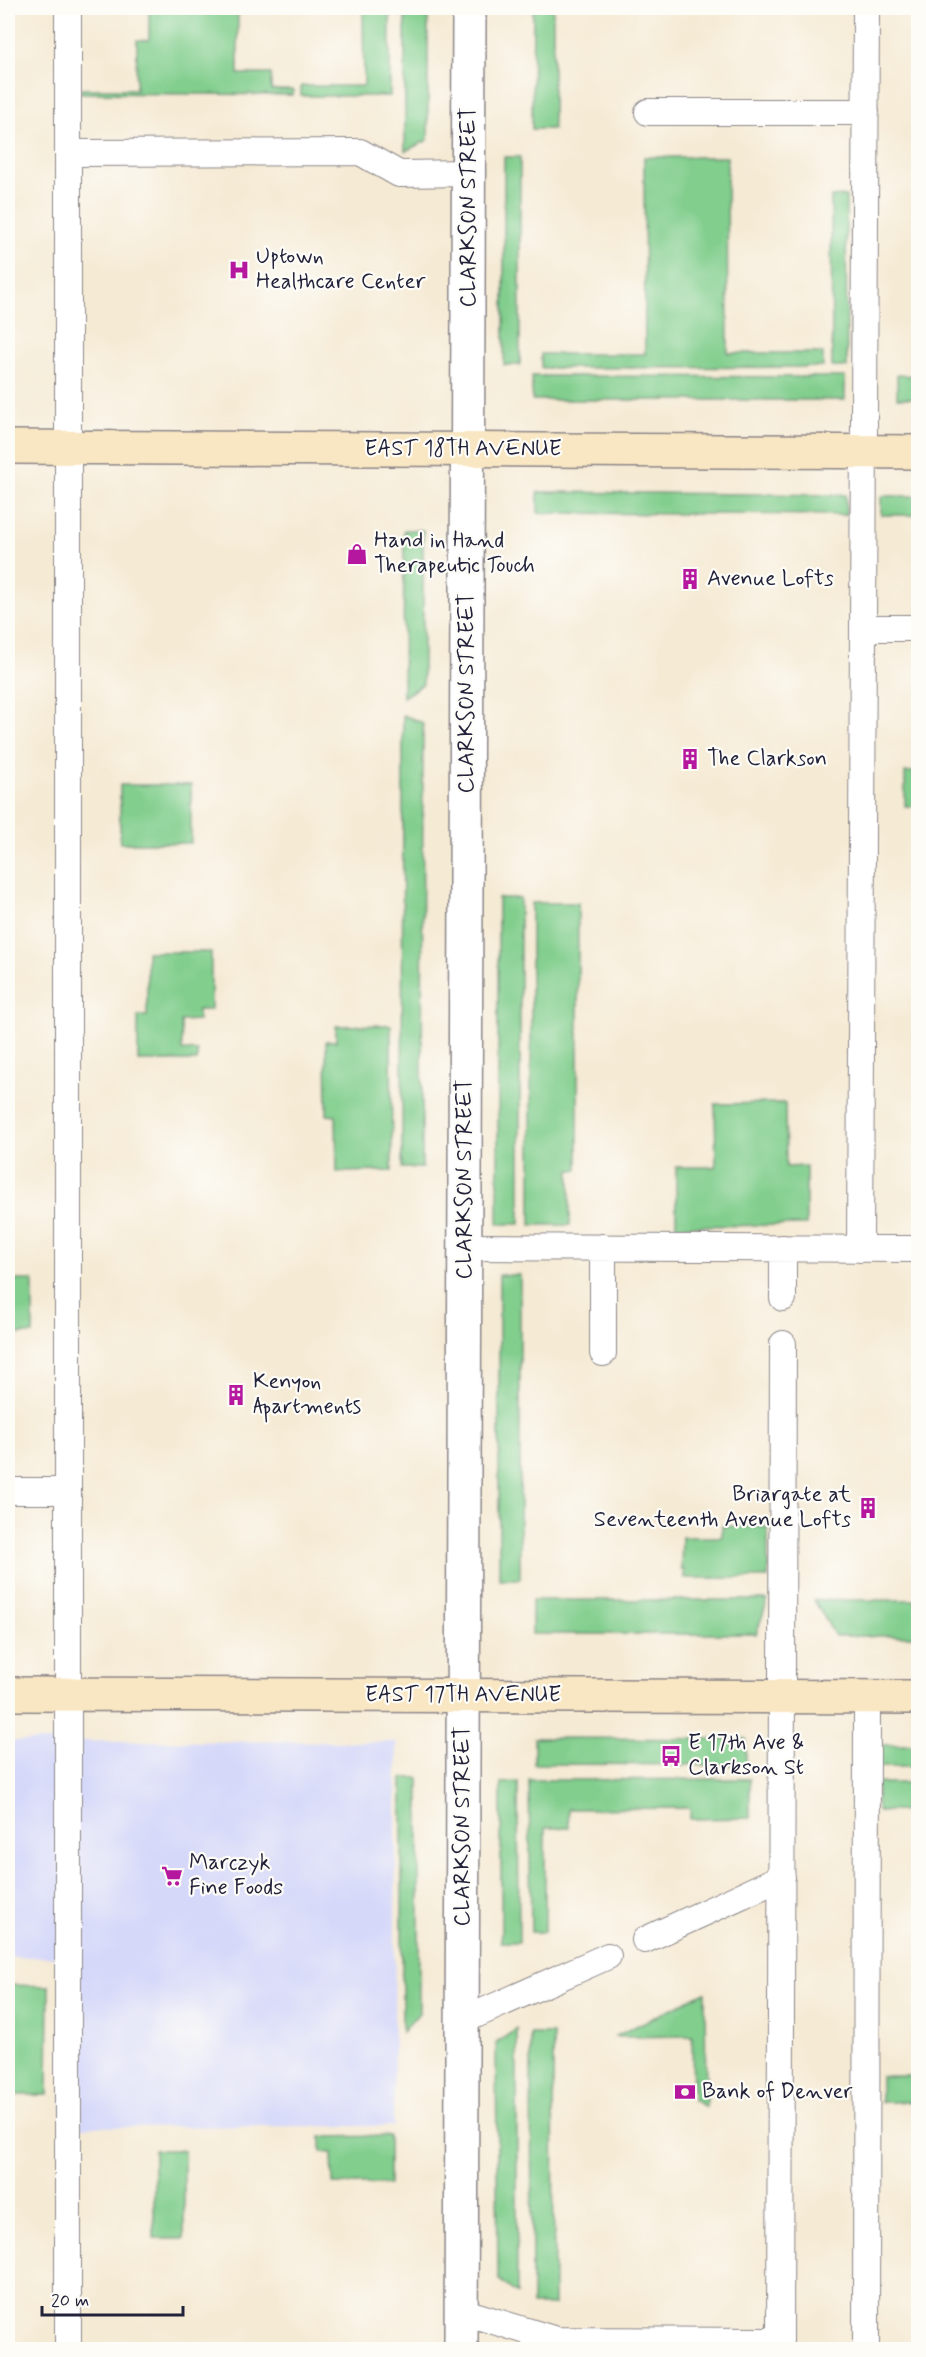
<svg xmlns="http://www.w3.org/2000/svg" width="926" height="2357" font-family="Mynerve,sans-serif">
	<rect width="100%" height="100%" fill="#fdfcf7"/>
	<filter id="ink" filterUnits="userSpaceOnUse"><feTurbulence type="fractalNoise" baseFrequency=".0167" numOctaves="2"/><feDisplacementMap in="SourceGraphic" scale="12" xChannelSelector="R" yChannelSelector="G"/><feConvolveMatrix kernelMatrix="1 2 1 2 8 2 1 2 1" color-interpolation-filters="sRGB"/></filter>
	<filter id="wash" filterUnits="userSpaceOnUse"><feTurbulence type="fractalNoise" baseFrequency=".008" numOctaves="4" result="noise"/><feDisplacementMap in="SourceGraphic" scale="24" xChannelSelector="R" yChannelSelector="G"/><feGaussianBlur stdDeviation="1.35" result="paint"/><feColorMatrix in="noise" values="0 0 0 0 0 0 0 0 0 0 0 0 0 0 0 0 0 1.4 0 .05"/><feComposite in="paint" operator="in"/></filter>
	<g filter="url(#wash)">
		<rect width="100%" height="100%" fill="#f5ead4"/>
		<path fill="#d5d8f9" d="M8 1741 397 1742 393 2126 61 2127 66 1957H8Z"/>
		<path fill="#81ce8d" stroke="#527864" stroke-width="1.5" d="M149 8H238V74H271V90H293V95L81 93V89H136L137 40H149Z
			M363 8H390V96H301V86H364Z
			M405 8H428V140L405 151Z
			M533 8H553V129H532Z
			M504 157H520V365H504Z
			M644 157H727L728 353H823V367L541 368V354H645Z
			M846 196 847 367H832L831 197Z
			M897 375 918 376V398H897Z
			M532 376 845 377V400H532Z
			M538 492 846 495V515L538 513Z
			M881 496H918V515H881Z
			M404 530H423V684L403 697Z
			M403 715 423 723 422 1168H402Z
			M905 772H918V806H905Z
			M120 785H191V843H120Z
			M498 898H520V1224H498Z
			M531 903H578V1170H570V1225H531Z
			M147 952H211V1010H198V1020L181 1021 182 1050 197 1051V1061H138V1016H147Z
			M391 1025 392 1171 337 1172 336 1116 327 1115 326 1041H336V1026Z
			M785 1103 786 1167 806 1166V1225L676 1226V1167H716L715 1104Z
			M499 1275H520V1579H499Z
			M8 1280H33V1334H8Z
			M722 1526 768 1527V1578H684V1570H681L682 1537H722Z
			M532 1600H768L756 1634H532Z
			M814 1600H918V1636H835Z
			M534 1738 746 1739V1765L534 1764Z
			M876 1745H918V1767H876Z
			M402 1778H419V2013L402 2032Z
			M750 1779V1818L690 1819V1808L568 1809 569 1828H545V1932H531L529 1780Z
			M518 1782 519 1942H501V1783Z
			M877 1783H918V1811H877Z
			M8 1985 49 1986 48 2095H8Z
			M705 1992 706 2107 693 2100 692 2036 614 2037Z
			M517 2029V2294L498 2279 496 2043Z
			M531 2034H553L554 2305H532Z
			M881 2076H918V2102H881Z
			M389 2136V2184H333L332 2153 321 2152V2137Z
			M154 2150H184V2239H154Z"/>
	</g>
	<g filter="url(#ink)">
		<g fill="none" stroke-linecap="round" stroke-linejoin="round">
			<defs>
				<path id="service" d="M648 112H866
					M68 153 360 152 399 174 469 173
					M864 628H918
					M465 1247 918 1249
					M603 1247V1353
					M783 1248V1298
					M860 1249 866 8
					M8 1491H68
					M645 1940 782 1877
					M462 2021 608 1956
					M461 2311 556 2340 780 2341 783 1344
					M68 2350V8
					M866 2350 867 1696"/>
				<path id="tertiary" d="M461 2350 469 8"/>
				<path id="secondary" d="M8 447 918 452
					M8 1694 918 1697"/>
			</defs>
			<use href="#service" stroke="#8c8688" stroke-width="28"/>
			<use href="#tertiary" stroke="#8c8688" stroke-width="36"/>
			<use href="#secondary" stroke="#8c8688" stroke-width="36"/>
			<use href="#service" stroke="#fff" stroke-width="26"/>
			<use href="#tertiary" stroke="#fff" stroke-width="33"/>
			<use href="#secondary" stroke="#f9e7c3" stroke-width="33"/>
		</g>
	</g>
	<defs>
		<symbol id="hospital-bare" viewBox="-9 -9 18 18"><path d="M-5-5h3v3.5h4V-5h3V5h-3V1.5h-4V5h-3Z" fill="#b5179e" stroke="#fdfcf7" stroke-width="2.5" paint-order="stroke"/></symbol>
		<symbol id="shop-bare" viewBox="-9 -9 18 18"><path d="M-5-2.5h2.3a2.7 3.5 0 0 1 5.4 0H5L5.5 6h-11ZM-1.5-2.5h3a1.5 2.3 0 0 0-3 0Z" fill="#b5179e" stroke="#fdfcf7" stroke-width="2.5" paint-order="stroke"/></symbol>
		<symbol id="building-bare" viewBox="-9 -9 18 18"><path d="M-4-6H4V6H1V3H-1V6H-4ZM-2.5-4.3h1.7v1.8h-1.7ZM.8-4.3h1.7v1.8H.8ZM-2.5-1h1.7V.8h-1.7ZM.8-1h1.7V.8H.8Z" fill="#b5179e" stroke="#fdfcf7" stroke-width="2.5" paint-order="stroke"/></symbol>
		<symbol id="bus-bare" viewBox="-9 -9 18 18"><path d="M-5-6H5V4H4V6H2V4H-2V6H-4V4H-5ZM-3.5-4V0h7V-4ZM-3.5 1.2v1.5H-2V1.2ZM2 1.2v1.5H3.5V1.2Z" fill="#b5179e" stroke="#fdfcf7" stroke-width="2.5" paint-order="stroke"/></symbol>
		<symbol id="supermarket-bare" viewBox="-9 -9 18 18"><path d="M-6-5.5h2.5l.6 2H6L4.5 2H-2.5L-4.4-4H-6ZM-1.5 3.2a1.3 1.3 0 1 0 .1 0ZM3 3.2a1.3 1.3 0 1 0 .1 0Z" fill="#b5179e" stroke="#fdfcf7" stroke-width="2.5" paint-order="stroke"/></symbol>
		<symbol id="bank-bare" viewBox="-9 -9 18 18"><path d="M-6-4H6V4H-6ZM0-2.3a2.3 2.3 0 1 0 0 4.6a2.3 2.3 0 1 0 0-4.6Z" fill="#b5179e" stroke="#fdfcf7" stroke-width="2.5" paint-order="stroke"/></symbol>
	</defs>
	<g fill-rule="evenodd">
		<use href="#hospital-bare" x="224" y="255" width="30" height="30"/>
		<use href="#shop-bare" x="342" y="539" width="30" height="30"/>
		<use href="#building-bare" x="675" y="564" width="30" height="30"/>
		<use href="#building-bare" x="675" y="744" width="30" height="30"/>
		<use href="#building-bare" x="221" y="1380" width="30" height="30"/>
		<use href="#building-bare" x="853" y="1493" width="30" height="30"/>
		<use href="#bus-bare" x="656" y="1741" width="30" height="30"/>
		<use href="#supermarket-bare" x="157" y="1861" width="30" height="30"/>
		<use href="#bank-bare" x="670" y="2077" width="30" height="30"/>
	</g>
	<g text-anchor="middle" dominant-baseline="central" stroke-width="4.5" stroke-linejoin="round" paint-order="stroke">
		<g font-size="22" fill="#22223b" stroke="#fdfcf7">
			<text transform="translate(469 207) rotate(-90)">CLARKSON STREET</text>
			<text x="463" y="449">EAST 18TH AVENUE</text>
			<text transform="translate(467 693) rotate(-90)">CLARKSON STREET</text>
			<text transform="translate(465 1179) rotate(-90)">CLARKSON STREET</text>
			<text x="463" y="1695">EAST 17TH AVENUE</text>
			<text transform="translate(463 1826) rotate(-90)">CLARKSON STREET</text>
		</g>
		<g font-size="22" fill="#22223b" stroke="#fdfcf7" text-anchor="start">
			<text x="256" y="257">Uptown<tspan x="256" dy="25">Healthcare Center</tspan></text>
			<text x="374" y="541">Hand in Hand<tspan x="374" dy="25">Therapeutic Touch</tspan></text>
			<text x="707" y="579">Avenue Lofts</text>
			<text x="707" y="759">The Clarkson</text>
			<text x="253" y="1382">Kenyon<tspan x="253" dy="25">Apartments</tspan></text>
			<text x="851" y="1495" text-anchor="end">Briargate at<tspan x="851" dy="25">Seventeenth Avenue Lofts</tspan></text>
			<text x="688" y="1743">E 17th Ave &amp;<tspan x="688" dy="25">Clarkson St</tspan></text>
			<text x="189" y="1863">Marczyk<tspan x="189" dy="25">Fine Foods</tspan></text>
			<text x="702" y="2092">Bank of Denver</text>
		</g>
	</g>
	<rect width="926" height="2357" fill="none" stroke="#fdfcf7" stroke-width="30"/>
	<path d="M42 2306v9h141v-9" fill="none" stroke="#22223b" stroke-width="3"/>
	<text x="51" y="2306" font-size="18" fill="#22223b" stroke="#fdfcf7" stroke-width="4.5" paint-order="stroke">20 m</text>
</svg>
